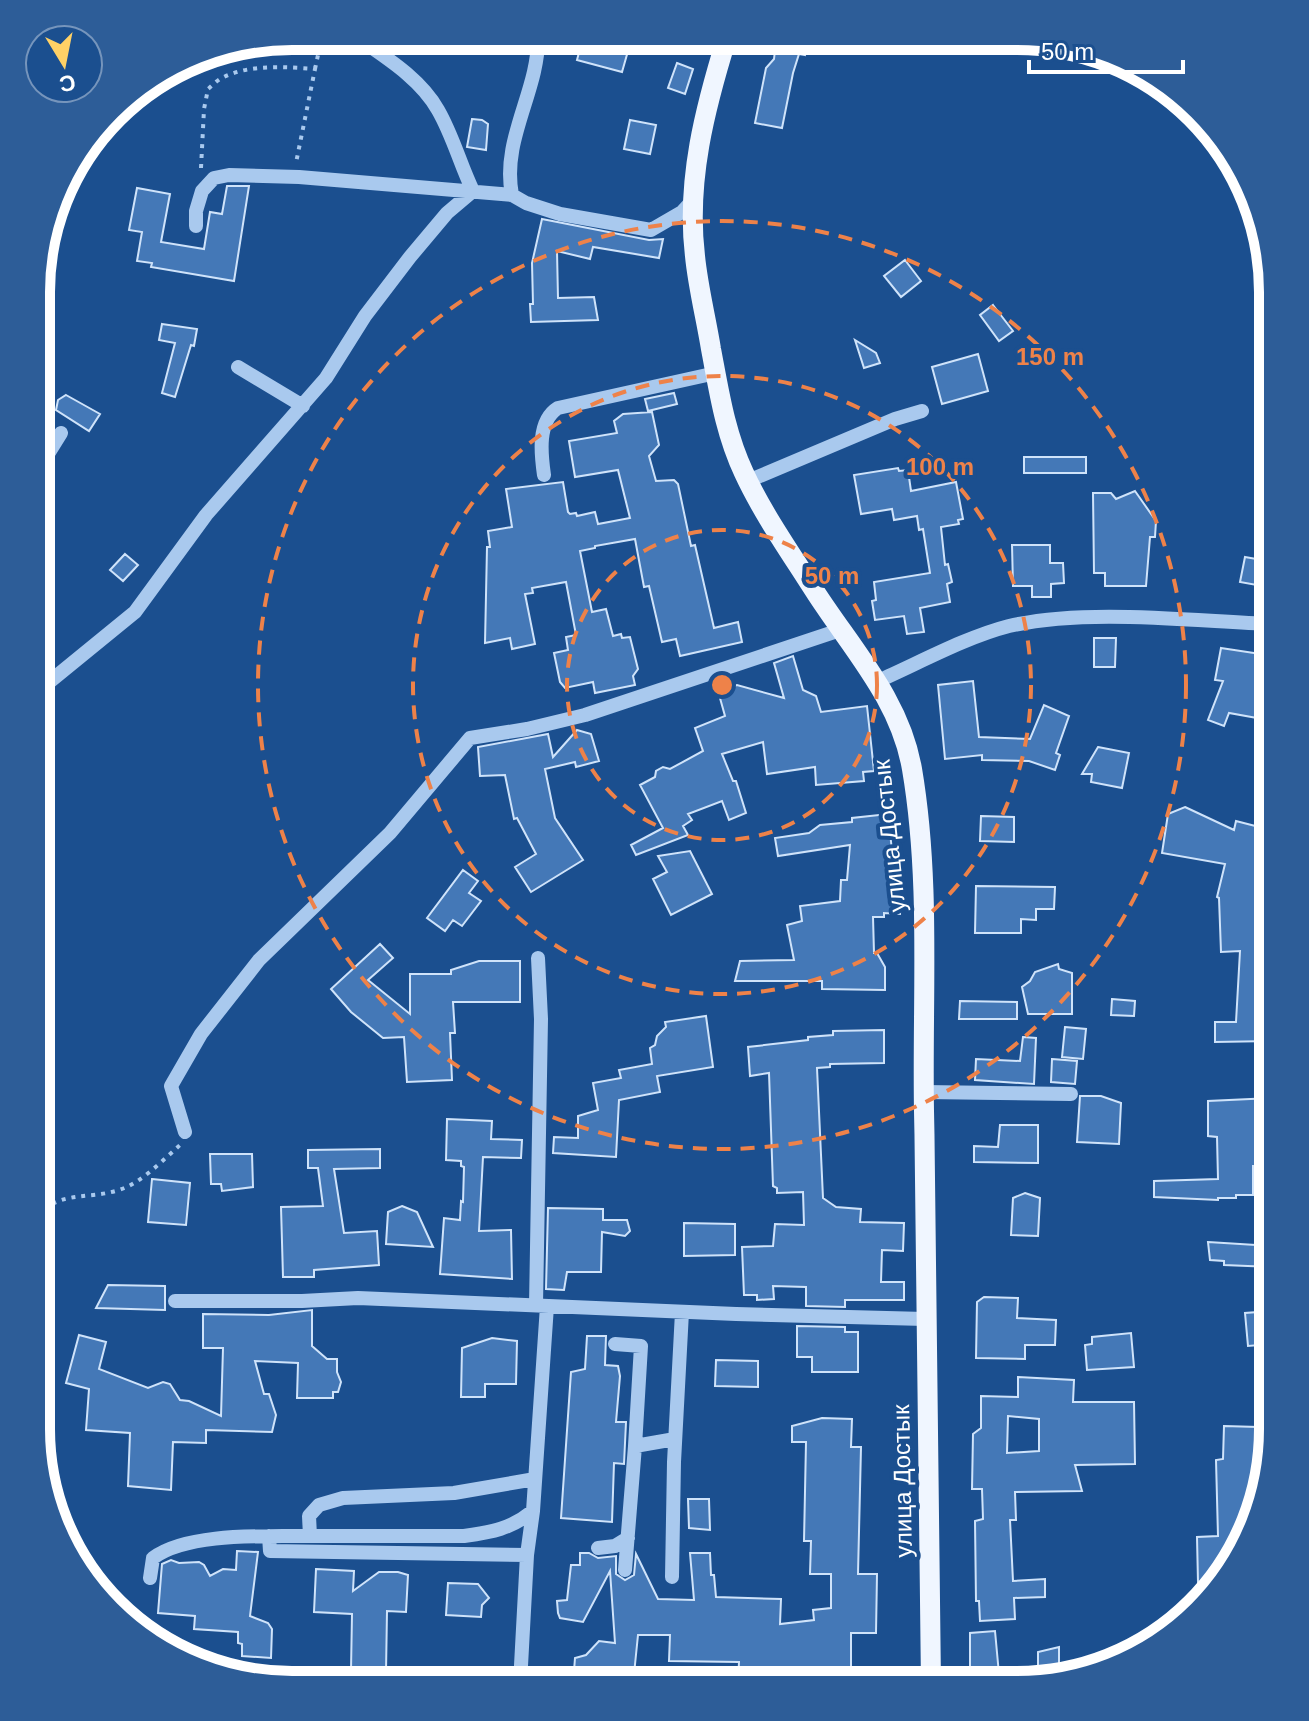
<svg xmlns="http://www.w3.org/2000/svg" width="1309" height="1721" font-family="Arial,sans-serif">
	<rect width="100%" height="100%" fill="#1b4f8f"/>
	<path fill="#4478b7" stroke="#cfe3fa" stroke-width="2" fill-rule="evenodd" d="M583 37H632L622 72 577 60Z
		M783 37 807 38 805 55 799 54 793 73 782 128 755 123 766 68 774 59 776 42 782 43Z
		M677 63 693 69 685 94 668 88Z
		M472 119 482 120 488 124 486 150 467 147Z
		M630 120 656 125 650 154 624 149Z
		M227 186H249L234 281 151 267 152 263 137 261 142 232 129 230 137 188 170 194 161 242 204 249 210 212 222 214Z
		M542 219 649 240 663 239 659 258 593 247 590 259 557 251 558 298 594 297 598 320 531 322 530 304H533L532 263Z
		M905 260 921 281 901 297 884 276Z
		M993 305 1013 331 999 341 980 315Z
		M162 324 197 329 194 346 191 345 175 397 162 393 175 343 159 340Z
		M855 340 876 353 880 363 864 368Z
		M978 354 988 391 942 404 932 367Z
		M674 393 677 404 648 411 645 399Z
		M66 395 100 414 89 431 56 410 58 400Z
		M652 412 659 445 649 456 656 481 674 480 678 484 691 546 695 545 714 628 738 622 742 642 680 656 676 639 662 642 649 586 644 587 635 539 595 546V548L580 551 592 612 606 609 613 636 621 634 622 638 630 637 638 669 633 676 635 685 595 693 593 682 565 688 560 682 554 653 568 650 566 637 576 635 566 582 532 588 533 593 525 594 535 644 512 649 510 638 485 643 487 547H490L488 531 512 527 506 489 563 482 568 512 570 514 576 513 577 516 595 512 598 524 630 518 618 470 575 477 569 441 617 433 614 421 623 414Z
		M1024 457H1086V473H1024Z
		M898 468 899 471 908 470 911 491 956 482 963 519 958 520 959 524 941 527 945 565 948 564 952 582 947 584 950 602 920 608 924 632 907 634 904 616 875 620 872 601 876 600 874 582 930 573 923 529 919 530 917 516 894 520 892 509 861 514 854 475Z
		M1135 491 1156 521 1155 537H1150L1146 586H1105V573H1094L1093 493H1111L1116 499Z
		M1012 545H1050V563H1063L1064 583 1051 584V597H1032V586H1013Z
		M125 554 138 565 123 581 110 570Z
		M1245 557 1273 562V588L1240 582Z
		M1094 638H1116L1115 667H1094Z
		M1221 648 1273 656 1267 701 1273 702V721L1229 713 1224 726 1208 720 1223 681 1215 680Z
		M793 656 803 690 816 696 821 712 867 706 874 771 863 772 864 781 816 785 815 767 767 774 763 742 722 754 733 781H736L746 813 729 820 722 801 688 814 692 820 683 826 688 835 636 855 631 845 663 828 640 785 655 777 656 771 663 767 670 769 703 751 695 728 725 716 718 691 737 685 784 698 774 663Z
		M973 681 979 737 1030 739 1044 705 1069 716 1056 753 1060 755 1055 770 1029 761 982 760V755L945 759 938 685Z
		M577 730 591 734 599 761 576 767 575 762 545 769 555 818 583 860 531 892 515 867 536 854 517 818 514 819 505 775 480 776 478 747 548 734 553 757Z
		M1098 747 1129 753 1122 788 1091 782 1092 774H1082Z
		M1185 807 1234 830 1236 821 1263 828 1260 839 1273 840 1270 918H1273V1041L1215 1042V1022H1236L1240 951 1221 952 1219 898 1217 897 1225 864 1162 853 1168 814Z
		M888 814 893 860 899 861 897 885 902 886 900 914 884 913V917H873L874 953H877L885 967V990L822 989V981H735L740 961 794 960 787 925 802 921 800 906 840 901 841 880H847L850 845 778 856 775 838 809 833 820 825 852 822V818Z
		M981 816 1014 817V842L980 841Z
		M690 851 712 894 671 915 653 879 667 872 658 856Z
		M463 870 478 881 469 893 481 901 462 926 453 920 445 931 427 918Z
		M976 886 1055 887 1054 909H1036V920L1021 919V933H975Z
		M380 944 393 958 368 980 410 1014V974H451V970L479 961H520V1002H453L455 1033H450L452 1080 407 1082 404 1037 383 1038 351 1012 331 989Z
		M1058 964 1059 969 1072 973V1014H1028L1022 987 1030 981 1035 972Z
		M1112 999 1135 1001 1134 1016 1111 1015Z
		M960 1001 1017 1002V1019H959Z
		M706 1016 713 1067 657 1076 660 1092 619 1100 616 1157 553 1153 554 1137 578 1138V1116L598 1110 593 1083 621 1078 619 1070 652 1064 650 1048 655 1045 657 1036 666 1027 665 1022Z
		M1065 1027 1086 1029 1083 1059 1062 1057Z
		M884 1030V1063L830 1064V1067L817 1068 823 1198 836 1207 861 1209 860 1222 904 1223 903 1251 882 1250 881 1282H904V1300H845V1307L806 1306V1287L773 1286 774 1299 757 1300V1295H744L742 1247 773 1246 775 1224 804 1225 803 1192 777 1193V1188L773 1186 769 1073 750 1076 748 1047 808 1040V1037L833 1035V1031Z
		M1023 1037 1036 1038 1034 1084 975 1080 976 1059 1020 1061Z
		M1052 1059 1077 1061 1075 1084 1051 1082Z
		M1080 1096H1101L1121 1103 1119 1144 1077 1142Z
		M1273 1098V1166H1253V1195H1236V1198H1218V1200L1154 1197V1181L1218 1179 1217 1137 1208 1136V1101Z
		M447 1119 492 1121 491 1139 522 1140 521 1158 483 1157 479 1231 511 1230 512 1279 440 1274 444 1218 460 1220 461 1201 463 1202 464 1167 461 1166V1161L446 1160Z
		M1000 1125H1038V1163L974 1162V1146L998 1147Z
		M380 1149V1168L334 1169 344 1233 377 1231 379 1265 314 1270V1277H283L281 1207 323 1206 318 1168H308V1150Z
		M210 1154H252L253 1187 222 1191 221 1184H211Z
		M152 1179 190 1183 186 1225 148 1222Z
		M1025 1193 1040 1198 1038 1236 1011 1235 1013 1198Z
		M402 1206 417 1212 433 1247 386 1244 388 1212Z
		M548 1208 603 1209V1220H627L630 1231 625 1236 602 1232 601 1272H567L564 1290 546 1289Z
		M684 1223 735 1224V1255L684 1256Z
		M1208 1242 1273 1246 1272 1267 1224 1265V1261L1210 1260Z
		M108 1285 165 1286V1310L96 1308Z
		M984 1297 1018 1298 1017 1318 1056 1320 1055 1345H1025V1359L976 1358 977 1302Z
		M312 1310V1346L327 1359H337V1372L341 1382 338 1392H333V1398H297L298 1363 255 1361 264 1394H269L276 1415 272 1432 206 1430V1443L173 1442 171 1490 128 1486 130 1433 86 1430 89 1389 66 1383 79 1335 106 1342 99 1369 148 1388 163 1382 170 1384 180 1400 189 1401 221 1416 223 1348H203V1314L269 1315Z
		M1272 1311V1344L1248 1346 1245 1313Z
		M797 1326 845 1327V1332H858V1372H812V1357H797Z
		M1131 1333 1134 1367 1087 1370 1085 1345 1092 1344V1337Z
		M587 1336H606L605 1365 618 1366 620 1376 616 1422H626L624 1464 614 1463 612 1522 561 1518 571 1372 585 1369Z
		M492 1338 517 1341 516 1384H485V1397H461L462 1348Z
		M716 1360 758 1361V1387L715 1386Z
		M1018 1377 1074 1380 1073 1402H1134L1135 1464 1075 1465 1082 1491 1015 1492 1016 1520H1010L1013 1581 1045 1579V1597L1014 1598 1015 1619 980 1621 979 1601H976L975 1521 983 1519 982 1489H972L973 1434 981 1428V1396L1018 1397ZM1008 1416 1039 1419V1451L1007 1453Z
		M822 1418 852 1419 851 1447H861L858 1574H877L876 1633H851V1685L738 1684 739 1662 669 1661 670 1635H638L633 1684H558L574 1671 575 1658 586 1655 599 1641 615 1643 610 1571 583 1622 560 1618 558 1613 557 1601 567 1600 571 1565H580V1553H589L598 1558 616 1556V1574L625 1580 634 1575 636 1554 658 1599 694 1600 690 1553H710L711 1575H714L716 1597 781 1599 780 1624 814 1620 813 1610 831 1608V1574H810L811 1541H804L806 1442H792V1426Z
		M1224 1426 1258 1427V1444H1272V1446L1230 1571 1218 1581 1198 1582 1197 1537 1218 1536 1216 1460 1223 1459Z
		M688 1499H709L710 1530 689 1528Z
		M237 1551 258 1552 250 1616 268 1623 272 1629 271 1658 242 1656V1644L238 1643V1632L194 1629 195 1616 158 1613 162 1564 171 1560 179 1563 199 1562 204 1565 210 1576 223 1569 236 1570Z
		M316 1569 354 1571 353 1591 379 1572H398L408 1575 406 1612 387 1611 386 1672 351 1671 352 1614 314 1612Z
		M448 1583 478 1584 489 1598 482 1605 481 1617 446 1615Z
		M995 1631 1000 1685H976L977 1676H970V1633Z
		M1059 1647V1666H1038V1652Z"/>
	<g fill="none" stroke-linecap="round" stroke-linejoin="round">
		<path stroke="#a9c9ee" stroke-width="4" stroke-dasharray="4 6" stroke-linecap="butt" d="M315 69 322 36
			M201 168 204 109 208 89C213 85 218 79 224 77 250 64 287 67 315 69L296 163
			M36 1215C64 1190 87 1200 119 1190 141 1183 162 1161 180 1145"/>
		<path stroke="#a9c9ee" stroke-width="14" d="M538 37C539 91 501 139 512 195L526 203 560 214 651 230 682 212 694 199
			M196 226V211L202 191 214 178 229 175 299 177 512 195
			M238 367 303 406
			M38 470 61 433
			M544 475C541 454 537 421 558 408L716 373
			M748 481 895 419 922 411
			M878 681C919 663 966 637 1009 626 1087 608 1192 621 1273 624
			M37 692 135 612 206 515 326 378 365 316 410 257 447 213 473 191C460 164 453 136 438 110 420 78 385 57 355 36
			M924 1092 1071 1094
			M185 1132 171 1086 201 1034 259 960 390 833 470 738 527 729 585 715 840 630
			M175 1301H302L358 1298 736 1314 925 1319
			M536 1305 541 1019 538 958
			M615 1344 641 1346 635 1446
			M269 1536 270 1551 527 1555
			M310 1536 309 1516 319 1505 343 1498 454 1493 535 1479
			M598 1548 615 1546 628 1538
			M625 1570 635 1446 675 1439
			M672 1577 674 1462 682 1312
			M150 1578 153 1558C189 1531 271 1537 316 1536 365 1536 415 1536 464 1536 492 1532 511 1529 533 1511
			M520 1684 527 1555 533 1511 547 1306"/>
		<path stroke="#f0f6ff" stroke-width="20" d="M727 37C705 108 686 181 695 256 698 287 706 318 711 349 719 391 725 433 744 473 763 514 790 552 814 590 851 648 900 699 912 769 931 881 922 997 924 1111 928 1302 930 1493 931 1685"/>
	</g>
	<g fill="none" stroke="#ee8249" stroke-width="4" stroke-dasharray="14 10">
		<circle cx="722" cy="685" r="155"/>
		<circle cx="722" cy="685" r="309"/>
		<circle cx="722" cy="685" r="464"/>
	</g>
	<g text-anchor="middle" dominant-baseline="central" stroke-width="8" stroke-linejoin="round" paint-order="stroke">
		<g font-size="24" fill="#fff" stroke="#1b4f8f">
			<text transform="translate(889 836) rotate(-96)">улица Достык</text>
			<text transform="translate(902 1481) rotate(-91)">улица Достык</text>
		</g>
	</g>
	<path d="M0 0H1309V1721H0ZM292 50H1017A242 242 0 0 1 1259 292V1429A242 242 0 0 1 1017 1671H292A242 242 0 0 1 50 1429V292A242 242 0 0 1 292 50Z" fill="#2d5d98" fill-rule="evenodd"/>
	<path fill="none" stroke="#fff" stroke-width="10" d="M292 50H1017A242 242 0 0 1 1259 292V1429A242 242 0 0 1 1017 1671H292A242 242 0 0 1 50 1429V292A242 242 0 0 1 292 50Z"/>
	<circle cx="722" cy="685" r="12" fill="#ee8249" stroke="#1b4f8f" stroke-width="4"/>
	<g font-size="24" text-anchor="middle" font-weight="bold" fill="#ee8249" stroke="#1b4f8f" stroke-width="8" stroke-linejoin="round" paint-order="stroke">
		<text x="1050" y="365">150 m</text>
		<text x="940" y="475">100 m</text>
		<text x="832" y="584">50 m</text>
	</g>
	<g transform="translate(64 64) rotate(170)"><circle r="38" fill="#1b4f8f" stroke="#7695bc" stroke-width="2"/>
	<path d="M0-6L14 30L0 20L-14 30Z" fill="#ffd166"/>
	<text y="-12" font-size="22" font-weight="bold" text-anchor="middle" fill="#ffffff">С</text>
	</g>
	<path d="M1029 60v12h154v-12" fill="none" stroke="#ffffff" stroke-width="4"/>
	<text x="1041" y="60" font-size="24" fill="#ffffff" stroke="#1b4f8f" stroke-width="6" paint-order="stroke">50 m</text>
</svg>
